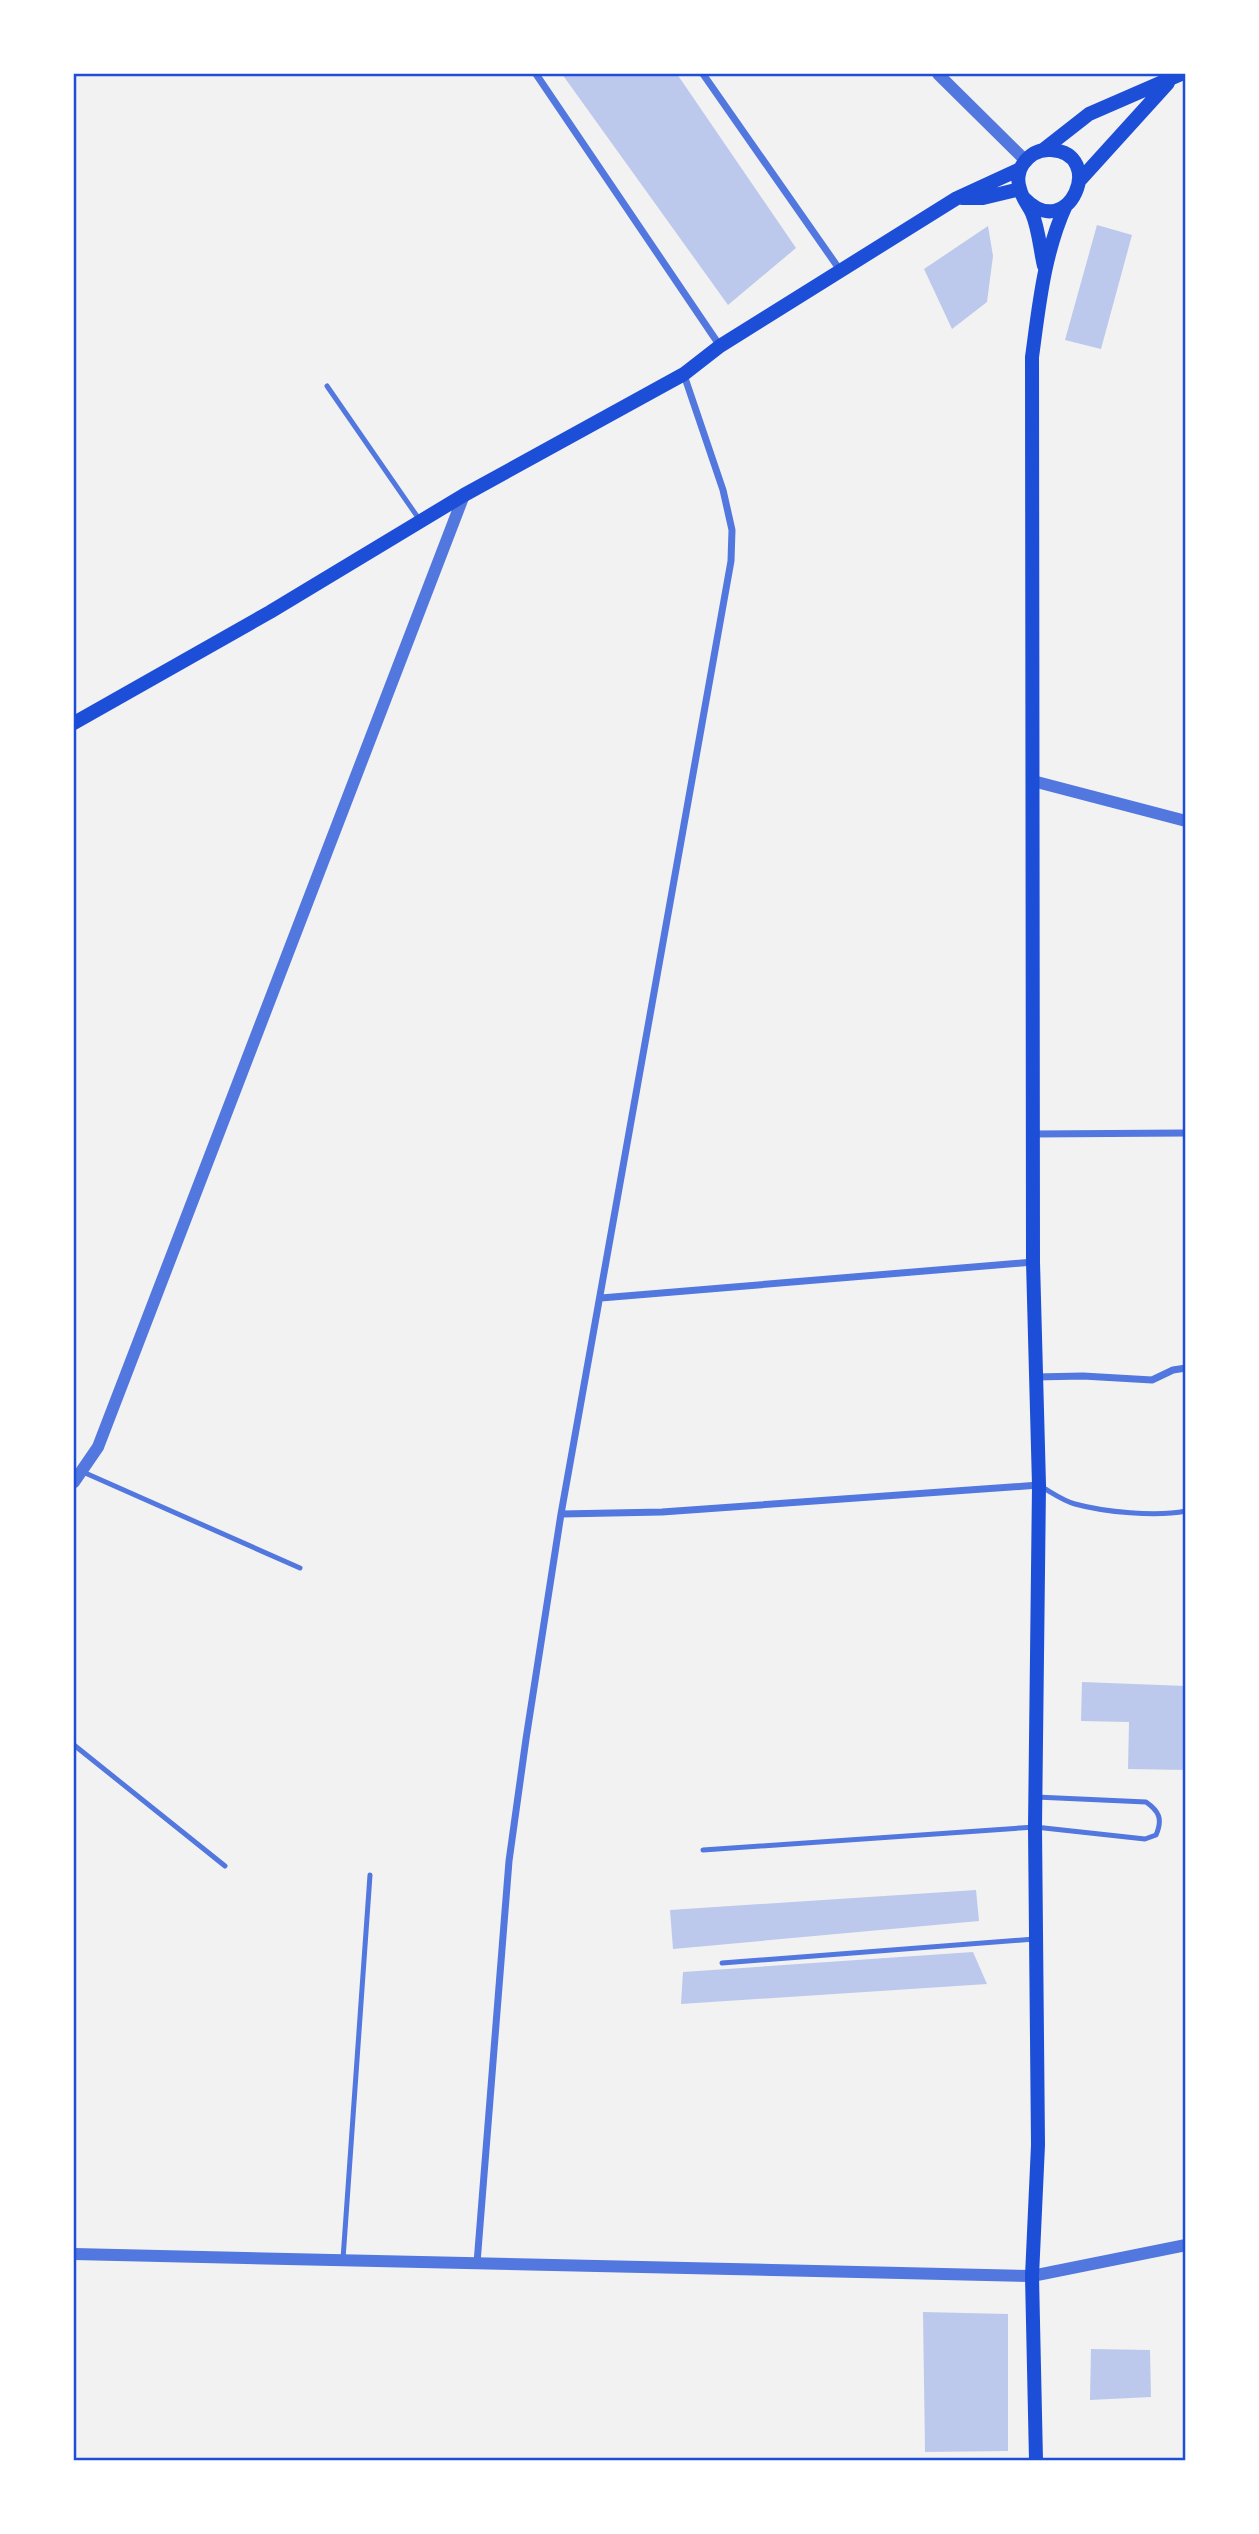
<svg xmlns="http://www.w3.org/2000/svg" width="1259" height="2534" font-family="Cabin,sans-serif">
	<rect width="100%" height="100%" fill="#f2f2f2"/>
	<path fill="#bdc9ec" d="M562 74H677L796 248 728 305Z
		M1097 225 1132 235 1101 349 1065 340Z
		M988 226 993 256 987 302 952 329 924 269Z
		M1082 1682 1186 1686V1770L1128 1769 1129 1722 1081 1721Z
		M976 1890 979 1921 673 1949 670 1910Z
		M973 1952 987 1984 681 2004 683 1972Z
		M923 2312 1008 2314V2451L925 2452Z
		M1091 2349 1150 2350 1151 2397 1090 2400Z"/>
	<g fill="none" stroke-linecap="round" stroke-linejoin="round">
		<path stroke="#5277de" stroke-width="5" d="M327 386 419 519
			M83 1472 300 1568
			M1040 1486C1051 1492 1063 1501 1075 1504 1104 1512 1156 1517 1186 1511
			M74 1745 225 1866
			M703 1850 1035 1827 1145 1839 1156 1835C1163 1819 1159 1811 1146 1802L1036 1797
			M722 1963 1034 1939
			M343 2259 370 1875"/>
		<path stroke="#5277de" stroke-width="7" d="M536 74 720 346
			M703 74 840 270
			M1033 1134 1186 1133
			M601 1298 1033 1262
			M1035 1377 1083 1376 1152 1380 1173 1370 1186 1368
			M561 1514 662 1512 1039 1485
			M477 2263 509 1861 526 1739 561 1514 731 561 732 530 723 490 684 375"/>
		<path stroke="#5277de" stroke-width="12" d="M938 74 1025 160
			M1033 781 1186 821
			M74 1482 98 1447 464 495
			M74 2254 1032 2276 1186 2245"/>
		<path stroke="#1d4ed8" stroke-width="14" d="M1043 150 1089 114 1181 74
			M1080 180 1168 83
			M962 198H983L1020 189
			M1024 198C1069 245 1107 153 1051 150 1039 149 1030 154 1023 164 1018 171 1017 181 1020 189 1022 198 1028 205 1032 213 1039 230 1040 249 1044 266
			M74 723 270 612 464 495 684 374 720 346 957 198 1020 169
			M1036 2460 1032 2276 1038 2145 1035 1827 1039 1485 1033 1262 1032 357C1039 306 1044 253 1066 205"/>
	</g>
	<rect width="1259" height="2534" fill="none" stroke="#ffffff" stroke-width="150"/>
	<rect x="75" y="75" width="1109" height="2384" fill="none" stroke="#1d4ed8" stroke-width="2.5"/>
</svg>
